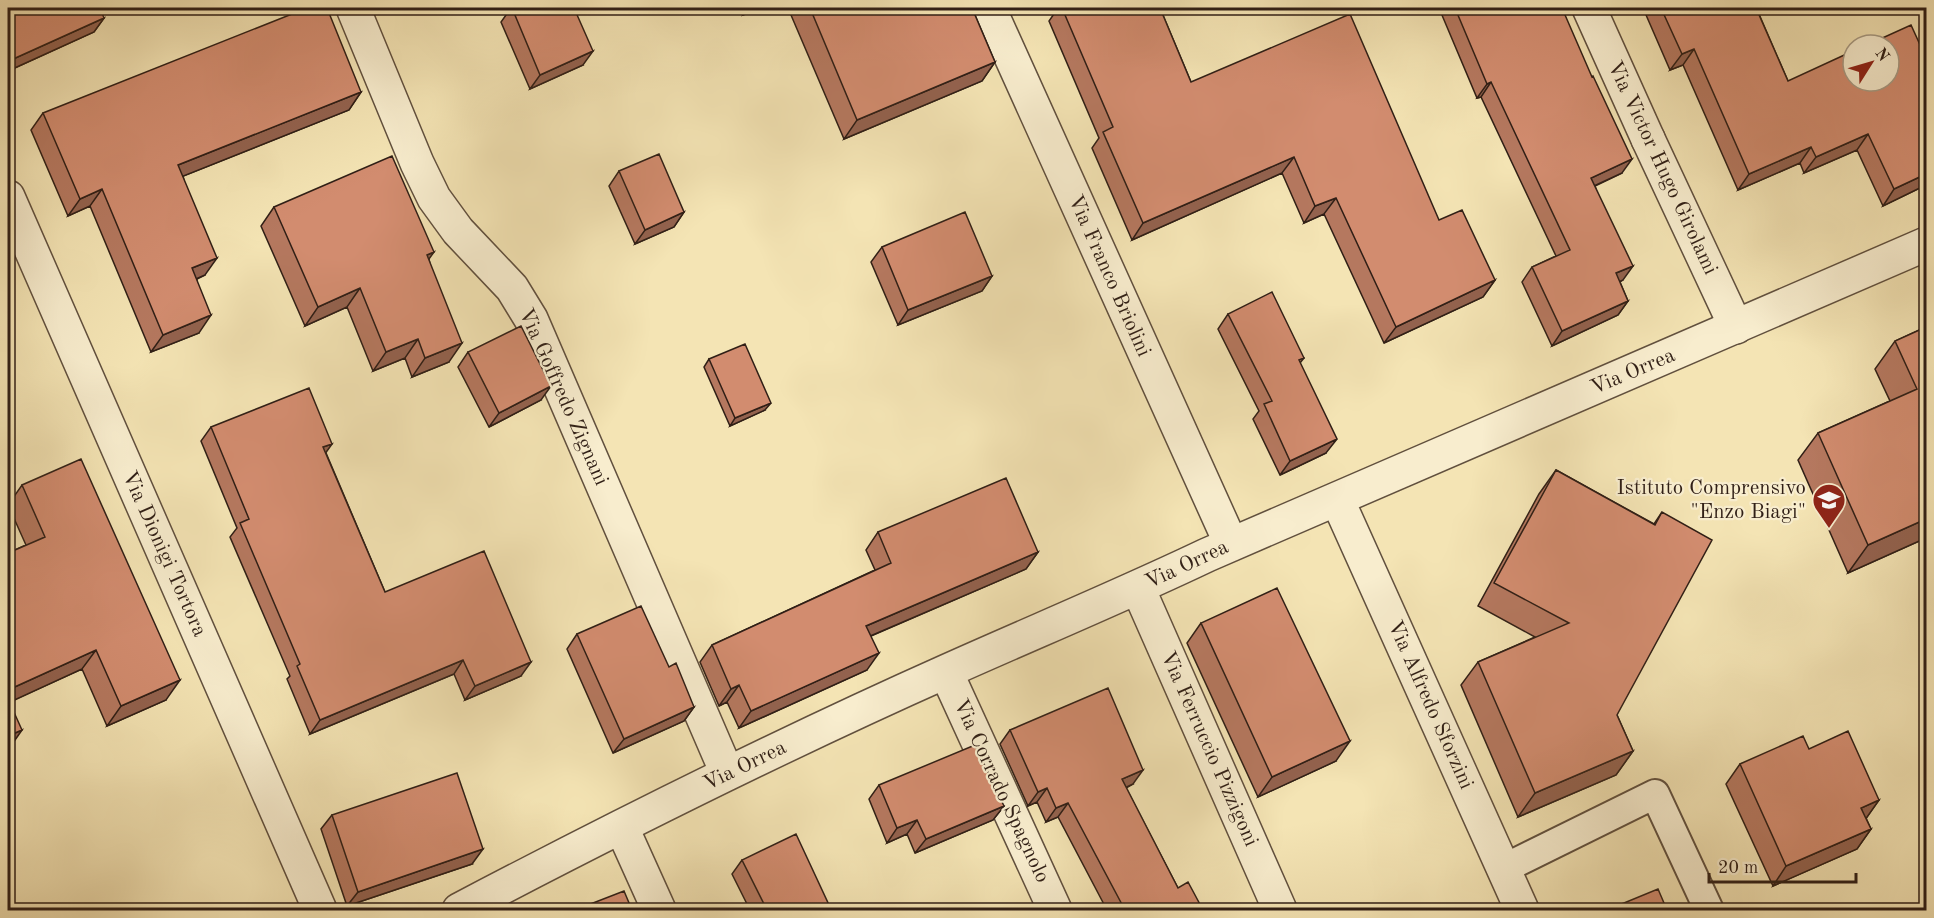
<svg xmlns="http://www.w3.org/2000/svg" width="1934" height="918" font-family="'Old Standard TT',serif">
	<rect width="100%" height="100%" fill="#f4e4b4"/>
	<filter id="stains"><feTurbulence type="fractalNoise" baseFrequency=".00333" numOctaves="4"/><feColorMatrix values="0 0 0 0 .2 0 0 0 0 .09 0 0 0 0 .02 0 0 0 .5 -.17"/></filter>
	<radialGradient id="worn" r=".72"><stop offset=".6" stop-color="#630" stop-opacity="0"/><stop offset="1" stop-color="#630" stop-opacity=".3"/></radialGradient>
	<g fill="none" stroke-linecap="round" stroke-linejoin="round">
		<defs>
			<path id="service" d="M1503 869 1655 794 1709 910"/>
			<path id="pedestrian" d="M1648 139 1736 327"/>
			<path id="minor" d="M353 8 417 163 434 198 458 231 512 288 531 319 727 773
				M989 8 1231 544
				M1589 8 1648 139
				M8 197 320 910
				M1337 499 1522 910
				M1138 588 1280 910
				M946 672 1055 910
				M622 828 659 910
				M459 910C619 826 781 745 947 671 1034 632 1121 596 1207 555L1926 244"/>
		</defs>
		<use href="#service" stroke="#61503e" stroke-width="32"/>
		<use href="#pedestrian" stroke="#61503e" stroke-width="36"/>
		<use href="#minor" stroke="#61503e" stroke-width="36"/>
		<use href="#service" stroke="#f8edce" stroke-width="28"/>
		<use href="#pedestrian" stroke="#f8edce" stroke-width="33"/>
		<use href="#minor" stroke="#f8edce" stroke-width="33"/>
	</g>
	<path fill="#b5785f" stroke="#301f16" stroke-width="1.5" d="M8 8 104 18 94 32 8 71Z
		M511 8 583 65 530 89 501 22Z
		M740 8H761L743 15Z
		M788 8H972L995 62 982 81 844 139Z
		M1058 8H1160L1191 82 1439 220 1495 280 1483 297 1384 343 1324 214 1304 223 1282 173 1132 240 1092 148 1099 138 1049 21Z
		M1439 8H1562L1622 173 1595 186 1623 280 1620 282 1628 301 1618 315 1552 346 1522 282 1532 267 1556 256 1481 97 1477 98Z
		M1643 8H1774L1759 14 1788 81 1926 58V185L1883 206 1857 150 1804 173 1800 163 1738 190 1683 65 1670 70Z
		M361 92 349 110 183 176 205 275 197 279 199 333 151 352 90 206 68 216 31 130 43 113Z
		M619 171 684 212 674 227 635 244 609 186Z
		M274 207 429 259 449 362 412 377 405 358 373 371 347 307 305 326 261 226Z
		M882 247 992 276 982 291 898 325 871 262Z
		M1228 314 1304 358 1300 363 1326 453 1280 475 1253 419 1259 411 1218 329Z
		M1926 327V538L1848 573 1798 460 1818 433 1890 401 1875 369 1895 341Z
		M468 352 541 400 489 427 458 367Z
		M709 359 765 410 730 426 704 367Z
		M211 427 326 453 385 592 521 676 465 700 454 674 310 734 287 679 290 676 230 537 237 528 201 441Z
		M1556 470 1654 524 1662 512 1617 715 1633 751 1616 775 1518 817 1461 685 1478 662 1535 637 1478 606 1539 494Z
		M22 485 166 700 107 726 82 669 9 702 8 750V553L26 545 8 505Z
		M878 532 1038 552 1026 569 871 636 867 670 739 728 727 702 719 706 700 662 712 645 875 570 866 550Z
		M1201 623 1336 761 1258 797 1187 643Z
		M577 634 669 667 694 707 684 721 613 753 567 649Z
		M1010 730 1133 784 1126 788 1178 888 1203 910H1107L1058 817 1046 822 1037 802 1028 806 1000 744Z
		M1809 749 1879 800 1866 818 1871 829 1857 849 1773 886 1726 784 1740 764Z
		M879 785 1004 806 993 820 915 853 907 834 887 843 869 799Z
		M332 815 472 864 347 906 321 829Z
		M742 860 825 910H750L732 874Z"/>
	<path fill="#93624e" stroke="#301f16" stroke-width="1.5" d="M748 8H761L743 15Z
		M1753 8H1774L1744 21Z
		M104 18 94 32 8 71V65L11 60Z
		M1694 49 1683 65 1670 70 1682 54Z
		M593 51 583 65 530 89 540 75Z
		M995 62 982 81 844 139 857 120Z
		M1491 82 1481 97 1477 98 1487 84Z
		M361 92 349 110 166 183 178 165Z
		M1868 134 1857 150 1804 173 1816 157Z
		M1811 147 1800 163 1738 190 1749 174Z
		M1294 157 1282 173 1132 240 1143 223Z
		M1632 159 1622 173 1581 192 1591 178Z
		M1926 174V185L1883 206 1894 189Z
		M102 189 90 206 68 216 80 199Z
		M1336 198 1324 214 1304 223 1315 206Z
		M684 212 674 227 635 244 645 230Z
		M434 252 421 270 427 255Z
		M217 258 205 275 180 286 192 268Z
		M1633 266 1623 280 1606 288 1616 273Z
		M992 276 982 291 898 325 908 310Z
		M1495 280 1483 297 1384 343 1396 327Z
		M360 288 347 307 305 326 318 307Z
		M1628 301 1618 315 1552 346 1562 331Z
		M211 315 199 333 151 352 163 335Z
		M418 339 405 358 373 371 386 352Z
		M462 343 449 362 412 377 425 358Z
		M551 386 541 400 489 427 499 413Z
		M771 403 765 410 730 426 735 418Z
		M1337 439 1326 453 1280 475 1290 461Z
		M332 444 322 458 323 447Z
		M1926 519V538L1848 573 1868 545Z
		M1038 552 1026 569 854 643 866 626Z
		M96 650 82 669 8 703V690Z
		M879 653 867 670 739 728 751 711Z
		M463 660 454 674 310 734 320 720Z
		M531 662 521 676 465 700 475 686Z
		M180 680 166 700 107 726 121 706Z
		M739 685 727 702 719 706 731 689Z
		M694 707 684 721 613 753 624 739Z
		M22 730 8 750V736Z
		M1350 741 1336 761 1258 797 1272 777Z
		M1633 751 1616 775 1518 817 1535 793Z
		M1143 770 1133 784 1112 794 1122 779Z
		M1047 788 1037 802 1028 806 1038 792Z
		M1879 800 1865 820 1861 808Z
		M1068 803 1058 817 1046 822 1056 808Z
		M1004 806 993 820 915 853 926 839Z
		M917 820 907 834 887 843 897 828Z
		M1871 829 1857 849 1773 886 1786 866Z
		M483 849 472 864 347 906 358 892Z
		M829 905 825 910H818Z"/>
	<path fill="#d28c6f" stroke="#301f16" stroke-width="1.5" d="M8 8H100L104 18 11 60 8 51Z
		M307 8H327L361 92 178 165 217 258 192 268 211 315 163 335 102 189 80 199 43 113Z
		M512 8H574L593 51 540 75Z
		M810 8H972L995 62 857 120Z
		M1062 8H1160L1191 82 1350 14 1439 220 1462 210 1495 280 1396 327 1336 198 1315 206 1294 157 1143 223 1103 132 1113 127Z
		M1455 8H1562L1592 77 1593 76 1632 159 1591 178 1633 266 1616 273 1628 301 1562 331 1532 267 1570 250 1491 82 1487 84Z
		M1661 8H1756L1788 81 1853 51V81H1889V45H1867L1911 25 1926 58V174L1894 189 1868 134 1816 157 1811 147 1749 174 1694 49 1682 54Z
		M659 154 684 212 645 230 619 171Z
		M392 156 434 252 427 255 462 343 425 358 418 339 386 352 360 288 318 307 274 207Z
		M965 212 992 276 908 310 882 247Z
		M1272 292 1304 358 1299 360 1337 439 1290 461 1264 404 1272 401 1228 314Z
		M521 326 551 386 499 413 468 352Z
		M1926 327V519L1868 545 1818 433 1917 389 1895 341Z
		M745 344 771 403 735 418 709 359Z
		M309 388 332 444 323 447 385 592 484 551 531 662 475 686 463 660 320 720 297 666 300 664 240 523 249 519 211 427Z
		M81 459 180 680 121 706 96 650 8 690V553L45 537 22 485Z
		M1556 470 1655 525 1662 512 1712 540 1617 715 1633 751 1535 793 1478 662 1569 623 1494 583Z
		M1006 478 1038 552 866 626 879 653 751 711 739 685 731 689 712 645 891 563 878 532Z
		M1277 588 1350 741 1272 777 1201 623Z
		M641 606 669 667 676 663 694 707 624 739 577 634Z
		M1108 688 1143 770 1122 779 1178 888 1188 882 1203 910H1125L1068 803 1056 808 1047 788 1038 792 1010 730Z
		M8 699 22 730 8 736Z
		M1848 731 1879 800 1861 808 1871 829 1786 866 1740 764 1803 736 1809 749Z
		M975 745 1004 806 926 839 917 820 897 828 879 785Z
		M457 773 483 849 358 892 332 815Z
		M796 834 829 905 818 910H767L742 860Z
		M1658 889 1667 910H1607Z
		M624 891 632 910H575Z"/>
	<defs>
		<symbol id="school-pin" viewBox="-11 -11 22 30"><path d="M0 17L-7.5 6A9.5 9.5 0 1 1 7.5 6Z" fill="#8f2418" stroke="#f8edce"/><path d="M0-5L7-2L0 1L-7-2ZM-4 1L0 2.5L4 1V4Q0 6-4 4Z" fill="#fff"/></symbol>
	</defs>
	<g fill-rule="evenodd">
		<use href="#school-pin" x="1810" y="481" width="38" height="52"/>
	</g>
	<g text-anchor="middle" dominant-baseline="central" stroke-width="4.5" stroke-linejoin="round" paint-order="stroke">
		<g font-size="21" fill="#301f16" stroke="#f8edce">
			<text transform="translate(1662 168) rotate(65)">Via Victor Hugo Girolami</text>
			<text transform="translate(1109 276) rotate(66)">Via Franco Briolini</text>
			<text transform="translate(1633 372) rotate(-23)">Via Orrea</text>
			<text transform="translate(563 397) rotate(66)">Via Goffredo Zignani</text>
			<text transform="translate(164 554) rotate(66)">Via Dionigi Tortora</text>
			<text transform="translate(1187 565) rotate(-25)">Via Orrea</text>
			<text transform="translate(1430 705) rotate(66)">Via Alfredo Sforzini</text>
			<text transform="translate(1209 749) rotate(66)">Via Ferruccio Pizzigoni</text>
			<text transform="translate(745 766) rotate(-26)">Via Orrea</text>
			<text transform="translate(1001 791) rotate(65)">Via Corrado Spagnolo</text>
		</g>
		<g font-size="21" fill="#301f16" stroke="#f8edce" text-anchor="end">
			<text x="1806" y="488">Istituto Comprensivo<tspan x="1806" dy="24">"Enzo Biagi"</tspan></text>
		</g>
	</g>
	<rect width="1934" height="918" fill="none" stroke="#f4e4b4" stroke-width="30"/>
	<rect x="9" y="9" width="1916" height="900" fill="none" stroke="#301f16" stroke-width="3"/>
	<rect x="15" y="15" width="1904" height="888" fill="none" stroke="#301f16" stroke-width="1.5"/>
	<g transform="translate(1871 63) rotate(53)"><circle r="28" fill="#f8edce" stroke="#a89b84" stroke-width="1.5"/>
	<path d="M0-4.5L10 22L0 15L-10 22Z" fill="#8f2418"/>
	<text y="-9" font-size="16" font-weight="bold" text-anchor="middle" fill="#301f16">N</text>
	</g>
	<path d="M1709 873v9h147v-9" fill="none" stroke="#301f16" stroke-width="3"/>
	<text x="1718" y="873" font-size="18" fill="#301f16" stroke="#f8edce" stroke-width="4.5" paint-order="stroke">20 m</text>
	<rect width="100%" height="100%" filter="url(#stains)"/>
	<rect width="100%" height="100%" fill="url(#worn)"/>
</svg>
